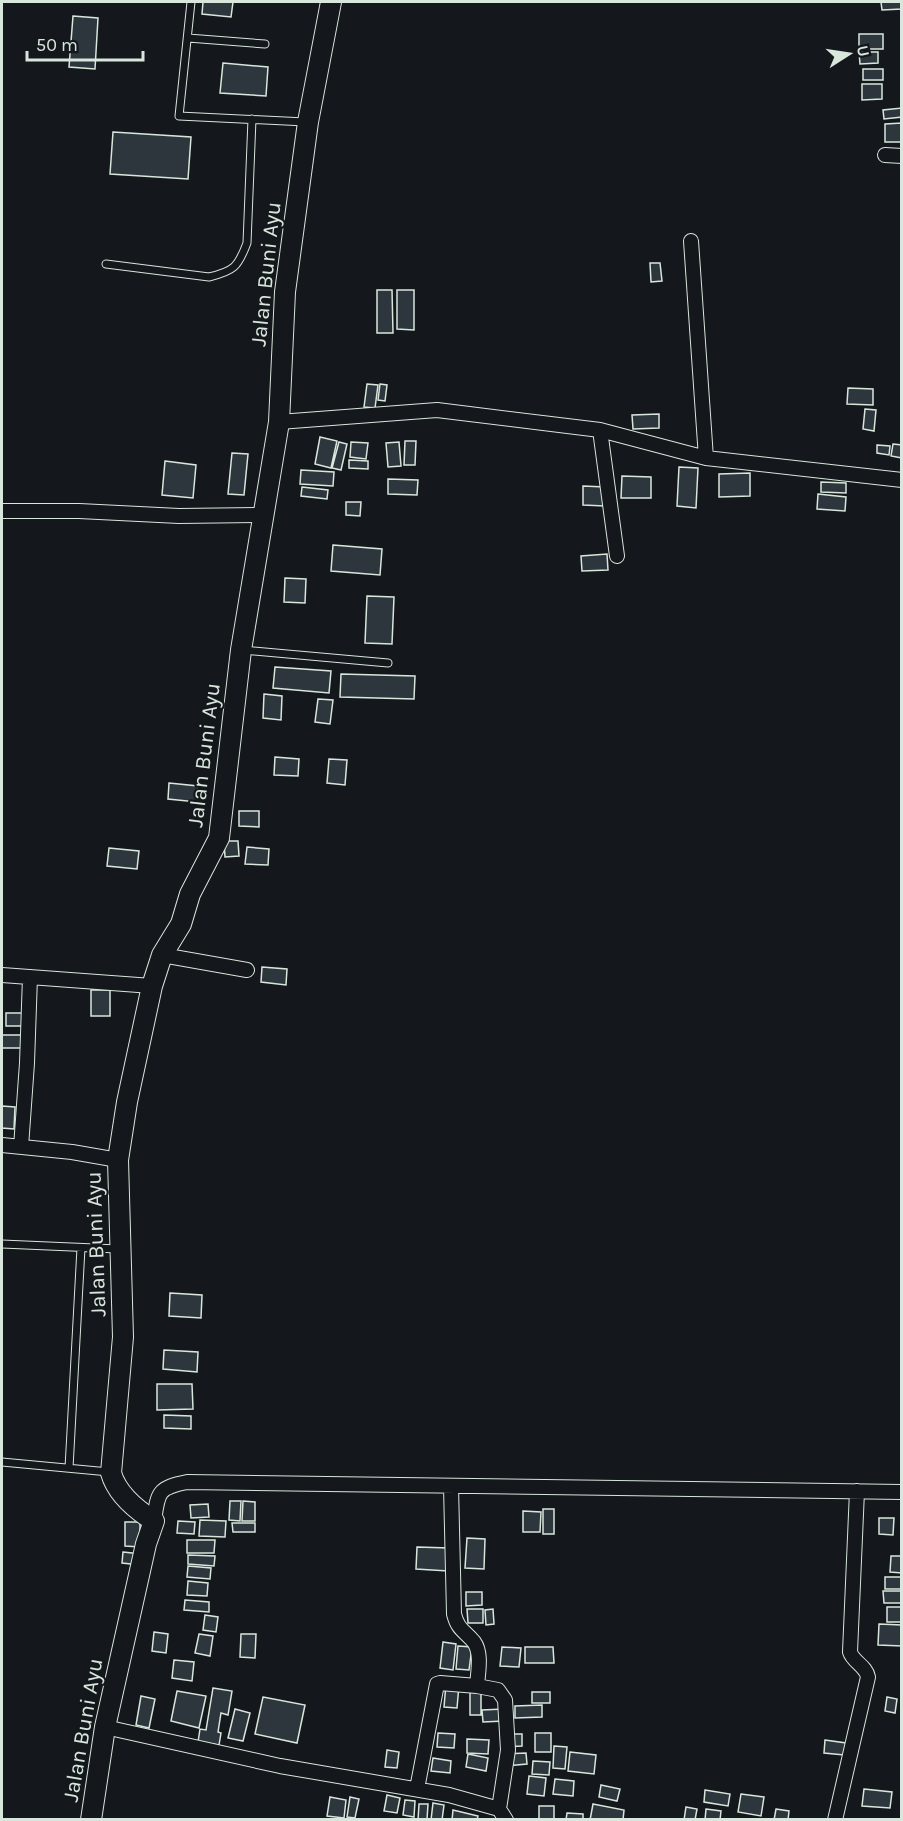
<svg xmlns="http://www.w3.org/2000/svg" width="903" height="1821" font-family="Karla,sans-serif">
	<rect width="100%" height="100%" fill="#14181c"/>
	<path fill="#2c363c" stroke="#d8e6dc" stroke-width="1.5" d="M203 2H233L231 17 202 14Z
		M881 2H902V9L882 10Z
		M73 16 98 18 95 69 69 67Z
		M859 34H883V49H859Z
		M859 52H878V63L860 64Z
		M223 63 268 67 266 96 220 93Z
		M863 69H883V80H863Z
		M862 84H882V99L862 100Z
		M902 108V117L884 119 883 110Z
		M902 123V142H885V124Z
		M113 132 191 137 188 179 110 174Z
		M650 263H660L662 281 651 282Z
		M377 290H392L393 333H377Z
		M397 290H414V330L397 329Z
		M367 384 378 385 375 408 364 407Z
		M380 384 387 385 385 401 378 400Z
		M848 388 873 389V405L847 404Z
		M865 409 876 410 874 431 863 429Z
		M659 414V428L633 429 632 415Z
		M320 437 337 441 331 468 315 464Z
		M405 441H416L415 465H404Z
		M339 442 347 444 341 470 332 468Z
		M351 442 368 443 366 459 350 457Z
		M399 442 401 466 388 467 386 443Z
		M893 444 902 445V458L891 456Z
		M877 445 890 446 889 455 877 453Z
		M232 453 248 454 244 495 228 494Z
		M349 460 368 461V469L349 468Z
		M165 461 196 465 193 498 162 495Z
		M679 467 698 468 696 508 677 506Z
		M301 470 334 472 333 486 300 484Z
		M750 473V496L719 497V474Z
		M622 476 651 477V498H621Z
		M388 479 418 480 417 495 388 494Z
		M821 482 846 483V493L821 492Z
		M583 486 605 487V506L583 505Z
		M302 487 328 490 327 499 301 496Z
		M818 494 846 497 845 511 817 509Z
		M346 502H361L360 516 346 515Z
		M333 545 382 549 380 575 331 571Z
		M607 554 608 570 582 571 581 556Z
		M285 578 306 579 305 603 284 602Z
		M367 596 394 597 392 644 365 643Z
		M275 667 331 671 329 693 273 688Z
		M341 674 415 676 414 699 340 697Z
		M264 694 282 696 281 720 263 718Z
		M318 699 333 700 330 724 315 722Z
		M275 757 299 759 298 776 274 775Z
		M329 759 347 760 345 785 327 783Z
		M169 783 198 786 197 802 168 799Z
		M239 811H259V827L239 826Z
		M224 841H238L239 856 225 857Z
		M247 847 269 849 268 865 245 864Z
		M109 848 139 851 137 869 107 866Z
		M262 967 287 969 286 985 261 982Z
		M91 990H110V1016H91Z
		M6 1013H27L28 1026H6Z
		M2 1035H25V1048H2Z
		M2 1106 15 1107 14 1129 2 1128Z
		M170 1293 202 1295 201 1318 169 1316Z
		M164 1350 198 1352 197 1372 163 1369Z
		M157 1384H192L193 1409 157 1410Z
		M164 1415 191 1416V1429L164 1428Z
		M230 1501H241L240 1521 229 1520Z
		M243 1501 255 1502V1521H242Z
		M208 1504 209 1517 191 1518 190 1505Z
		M543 1509H554V1534H543Z
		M523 1511 541 1512 540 1532H523Z
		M879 1518H894L893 1535 879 1534Z
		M200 1520 226 1521 225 1537 199 1536Z
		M178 1521 195 1522 194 1534 177 1533Z
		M125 1522H140V1547L125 1546Z
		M232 1523H255V1532H233Z
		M467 1538 485 1539 484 1569 465 1568Z
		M187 1540H215L214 1553H187Z
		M417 1547 449 1548 448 1571 416 1569Z
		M123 1552 141 1554 140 1565 122 1563Z
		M188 1555 215 1556 214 1566 188 1564Z
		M891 1556H902V1573L890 1572Z
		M188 1566 211 1568 210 1579 187 1577Z
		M885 1577H902V1589H885Z
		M188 1581 208 1583 207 1596 187 1595Z
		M883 1591H902V1603H884Z
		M466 1592H482V1605L466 1606Z
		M185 1600 209 1602V1612L184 1610Z
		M887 1607H902V1622H887Z
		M467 1609H483V1623H468Z
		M493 1609 494 1624 486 1625 485 1610Z
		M205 1615 218 1617 216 1632 203 1630Z
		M879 1624 902 1625V1646L878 1645Z
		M154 1632 168 1634 166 1653 152 1651Z
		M199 1634 213 1636 210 1656 195 1653Z
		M241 1634H256L255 1658 240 1657Z
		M443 1642 456 1644 453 1670 440 1668Z
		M458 1646 472 1647 469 1670 456 1669Z
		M502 1647 521 1648 519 1667 500 1666Z
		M525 1647H553L554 1663H525Z
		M174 1660 194 1662 192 1681 172 1678Z
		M446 1684 459 1685 457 1708 444 1707Z
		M213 1688 232 1691 228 1715 221 1713 218 1732 221 1733 219 1745 198 1742 200 1729 206 1730Z
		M470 1689H481V1715H470Z
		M177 1691 206 1696 199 1728 171 1721Z
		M532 1692H550V1703H532Z
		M141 1696 155 1699 149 1728 136 1725Z
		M263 1697 305 1705 297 1743 255 1734Z
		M887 1697 897 1699 895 1713 885 1711Z
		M542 1705V1717L515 1718V1706Z
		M235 1709 250 1713 243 1741 228 1738Z
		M504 1709V1721L483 1722 482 1710Z
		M438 1733 455 1734 454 1748 437 1747Z
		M535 1733H551V1752H535Z
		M502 1734H522V1746L503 1747Z
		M467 1739 489 1740 488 1754 467 1753Z
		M825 1740 846 1743 844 1755 824 1753Z
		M554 1746 567 1747 565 1769 553 1768Z
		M387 1750 399 1752 397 1768 385 1767Z
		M570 1752 596 1755 594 1774 568 1771Z
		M526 1753 527 1764 505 1766 504 1754Z
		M468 1754 488 1758 486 1771 466 1767Z
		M433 1758 451 1761 450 1773 431 1771Z
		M533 1761 550 1762 549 1775 532 1774Z
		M529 1776 546 1778 544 1796 527 1794Z
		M555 1779 574 1781 573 1796 553 1794Z
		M601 1785 620 1789 617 1801 599 1797Z
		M864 1789 892 1792 890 1808 862 1806Z
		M705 1790 730 1794 728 1806 704 1802Z
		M741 1794 764 1797 761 1816 738 1812Z
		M387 1795 400 1798 397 1813 384 1811Z
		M330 1797 346 1800 344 1818 327 1816Z
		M350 1797 359 1799 355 1818 347 1817Z
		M405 1800 415 1801 414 1817 403 1815Z
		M433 1803 444 1805 442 1820H431Z
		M419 1804H428L427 1820H418Z
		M593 1804 624 1810 623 1820H590Z
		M539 1806H554V1820H539Z
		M686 1807 697 1809 695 1820H684Z
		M706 1809 721 1811 720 1820H705Z
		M776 1809 789 1811 788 1820H774Z
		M453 1810 478 1816 477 1820H452Z
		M567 1813 583 1814V1820H566Z"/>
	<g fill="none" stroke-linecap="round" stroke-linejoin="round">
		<defs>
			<path id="service" d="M191 2 179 116 306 122
				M188 38 265 44
				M106 264 209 277C234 271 238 267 247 243L252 119
				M243 650 388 663
				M2 1244 118 1249
				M2 1462 109 1472
				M69 1468 81 1248"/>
			<path id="minor" d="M885 155 902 156
				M691 241 706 458
				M279 422 437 410 600 430 706 458 902 480
				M600 430 617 556
				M2 511H79L179 516 262 515
				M162 955 247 970
				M2 975 152 986
				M2 1145 72 1152 118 1160
				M21 1147 27 1063 30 977
				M451 1486 454 1614C458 1630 464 1630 474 1642 482 1653 478 1672 477 1686
				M154 1521C158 1493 157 1488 187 1482L902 1492
				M105 1727 280 1766 449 1795 499 1809 506 1820
				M417 1789 437 1684 440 1683 477 1686 498 1690 505 1700 508 1750 499 1809
				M835 1820 868 1677C866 1666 853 1662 850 1652L857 1491"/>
			<path id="secondary" d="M91 1820 105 1727 146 1544 154 1521C135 1509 117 1494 111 1473L123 1337 118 1160 127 1102 152 986 162 955 181 924 190 894 219 838 241 650 279 422 285 292 308 122 331 2"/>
		</defs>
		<use href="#service" stroke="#d8e6dc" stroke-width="9"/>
		<use href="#minor" stroke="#d8e6dc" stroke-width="16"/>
		<use href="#secondary" stroke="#d8e6dc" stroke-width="22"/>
		<use href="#service" stroke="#14181c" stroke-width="7"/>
		<use href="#minor" stroke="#14181c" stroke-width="14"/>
		<use href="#secondary" stroke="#14181c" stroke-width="20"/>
	</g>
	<g text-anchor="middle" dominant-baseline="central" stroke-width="4.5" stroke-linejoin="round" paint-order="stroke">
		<g font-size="22" fill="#d8e6dc" stroke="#14181c">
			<text transform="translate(266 274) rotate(-84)">Jalan Buni Ayu</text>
			<text transform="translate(204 755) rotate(-83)">Jalan Buni Ayu</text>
			<text transform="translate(96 1244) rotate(-92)">Jalan Buni Ayu</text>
			<text transform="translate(83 1730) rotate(-80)">Jalan Buni Ayu</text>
		</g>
	</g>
	<rect width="903" height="1821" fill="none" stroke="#d8e6dc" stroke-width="6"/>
	<g transform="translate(849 54) rotate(78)" stroke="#14181c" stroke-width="4.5" paint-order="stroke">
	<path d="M0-4.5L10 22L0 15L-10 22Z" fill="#d8e6dc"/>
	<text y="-9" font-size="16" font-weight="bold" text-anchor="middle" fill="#d8e6dc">U</text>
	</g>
	<path d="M27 51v9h116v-9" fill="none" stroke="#d8e6dc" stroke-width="3"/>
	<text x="36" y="51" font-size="18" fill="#d8e6dc" stroke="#14181c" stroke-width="4.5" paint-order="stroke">50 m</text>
</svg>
